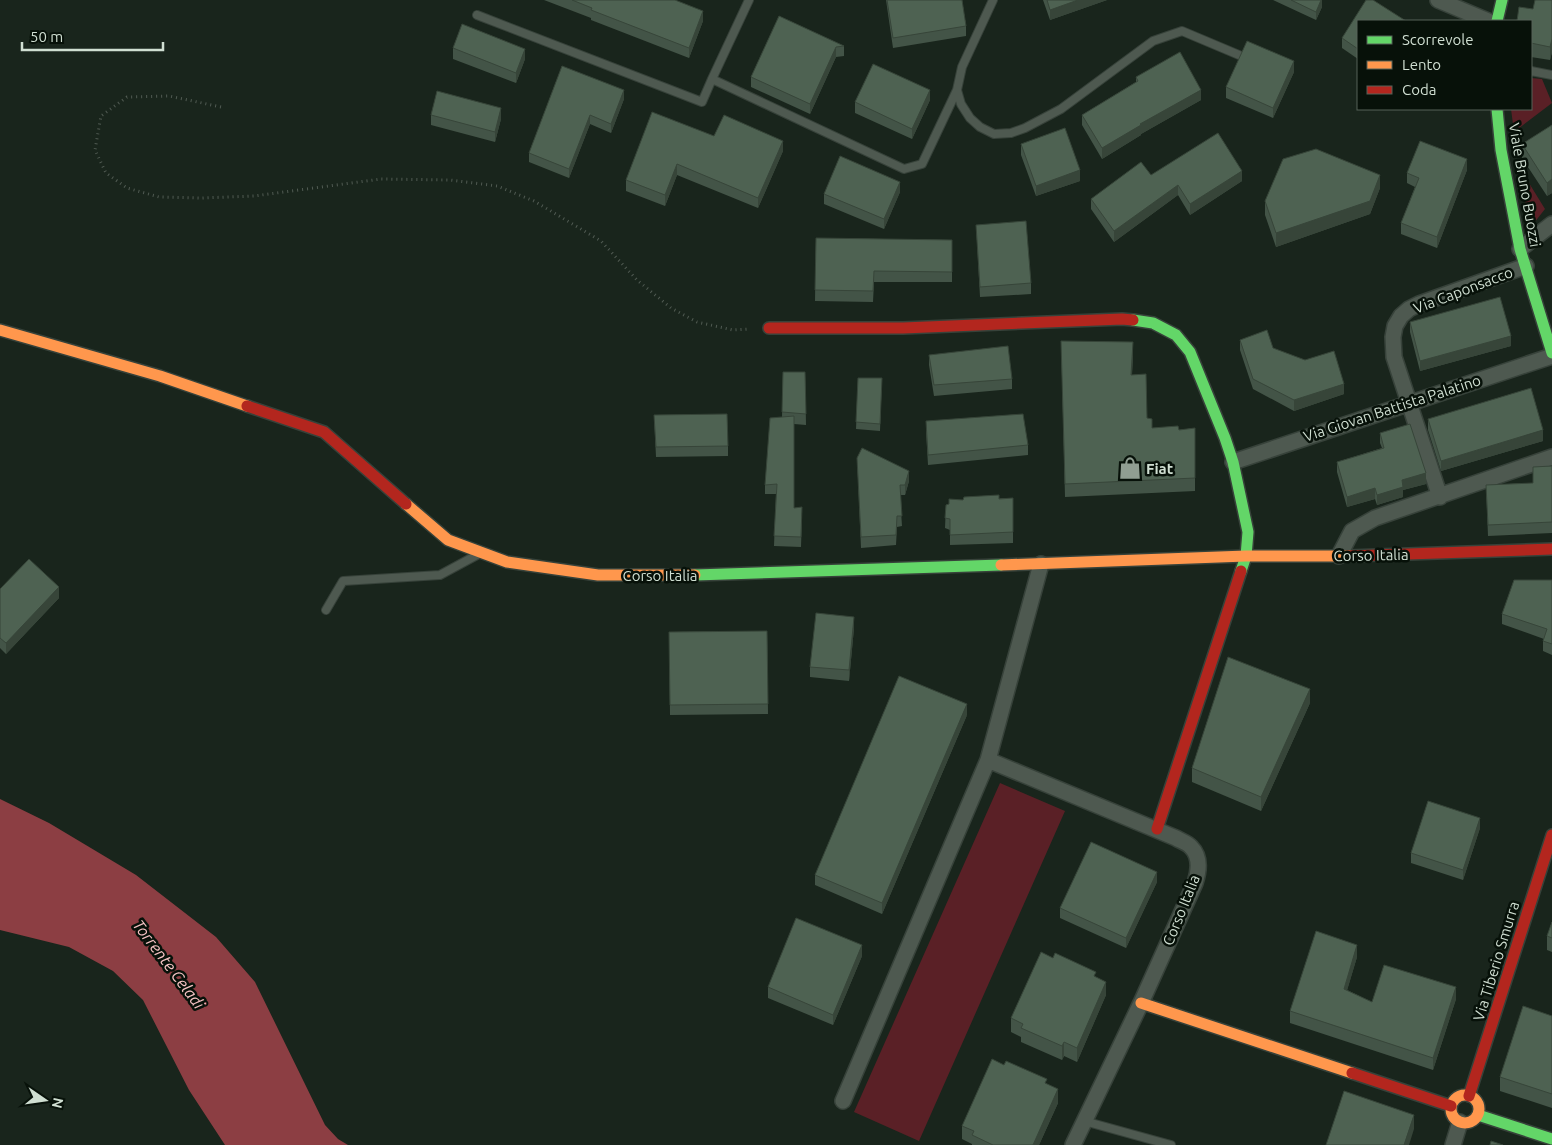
<svg xmlns="http://www.w3.org/2000/svg" width="1552" height="1145" font-family="Ubuntu,sans-serif">
	<rect width="100%" height="100%" fill="#19251c"/>
	<path fill="#5a2026" d="M1531 78 1542 79 1552 103 1514 132 1511 109H1531Z
		M1519 167 1545 209 1530 228Z
		M1000 783 1065 811 919 1141 854 1112Z"/>
	<path fill="#8c3e43" d="M0 799 49 823 136 875 216 937 255 982 325 1125 338 1139 348 1145H225L189 1090 143 1000 113 971 69 947 0 930Z"/>
	<g fill="none" stroke-linecap="round" stroke-linejoin="round">
		<defs>
			<path id="lane" d="M993 0 962 67 957 90 961 104 970 118 980 127 994 134 1011 133 1025 128 1061 109 1153 41 1182 31 1239 55
				M477 15 702 102 712 79 904 169 922 164 957 90
				M1531 71 1552 75
				M712 79 749 0
				M326 610 343 581 440 575 477 555
				M1084 1121 1171 1145"/>
			<path id="street" d="M1438 0 1488 21
				M1520 249 1552 224
				M1233 462 1552 356
				M1440 497 1394 357 1393 337 1395 326 1401 316 1409 309 1419 304 1526 266
				M1339 556 1352 531 1375 518 1552 457
				M988 760 1176 838C1181 841 1188 843 1191 847 1201 857 1199 871 1195 883L1141 1003 1073 1145
				M843 1101 988 760 1041 564
				M1453 1145 1460 1122"/>
			<path id="fast" d="M1497 21 1502 0
				M1497 109 1501 150 1520 249 1552 353
				M1133 320 1153 323 1176 335 1190 352 1225 438 1233 462 1248 532 1246 556 1241 571
				M695 575 1001 565
				M1478 1115 1552 1139"/>
			<path id="slow" d="M0 330 160 376 247 406
				M406 504 448 540 507 562 598 575H695
				M1001 565 1246 556H1349
				M1141 1003 1352 1073
				M1451 1109a14 14 0 1 1 28 0a14 14 0 1 1-28 0Z"/>
			<path id="jam" d="M769 328H903L1122 319 1133 320
				M247 406 324 432 406 504
				M1349 556 1552 549
				M1157 829 1241 571
				M1352 1073 1451 1106
				M1469 1096 1552 835"/>
		</defs>
		<use href="#lane" stroke="#37423a" stroke-width="10"/>
		<use href="#street" stroke="#37423a" stroke-width="18"/>
		<use href="#fast" stroke="#37423a" stroke-width="14"/>
		<use href="#slow" stroke="#37423a" stroke-width="14"/>
		<use href="#jam" stroke="#37423a" stroke-width="14"/>
		<path stroke="#515b53" stroke-width="3" stroke-dasharray="1 4" stroke-linecap="butt" d="M221 107 169 96 127 97 101 116 95 150 106 173 127 188 159 197 202 198 254 196 381 179 450 180 497 186 534 201 601 241 637 280 671 308 697 322 733 330 749 329"/>
		<use href="#lane" stroke="#4e5950" stroke-width="8"/>
		<use href="#street" stroke="#4e5950" stroke-width="15"/>
		<use href="#fast" stroke="#63d668" stroke-width="11"/>
		<use href="#slow" stroke="#ff974d" stroke-width="11"/>
		<use href="#jam" stroke="#b3261e" stroke-width="11"/>
	</g>
	<path fill="#435447" d="M544 0H675L703 21 689 58 591 20V18Z
		M886 0H962L966 26V36L893 48Z
		M1043 0H1107L1050 20Z
		M1273 0H1322V7L1316 20Z
		M1552 0V52L1550 60 1531 57V21L1533 9Z
		M779 16 844 46V56L836 57 810 114 751 87V77Z
		M1358 21V59L1342 48V38Z
		M453 48 525 59 516 83 453 59Z
		M562 66 624 99 611 133 590 124 569 178 529 162V153Z
		M1294 72 1273 118 1226 98V87Z
		M1136 77 1201 100 1141 134V135L1102 159 1082 125V115L1136 82Z
		M930 100 912 139 855 113V102Z
		M431 115 501 119 495 142 431 125Z
		M1552 125V193L1547 196 1522 158V144Z
		M714 136 783 151 758 208 677 175 665 206 626 191V180Z
		M1021 144 1080 181 1036 196 1021 155Z
		M1467 170 1437 248 1401 234V223L1415 187 1407 183V173Z
		M1151 175 1242 181 1190 215 1178 195 1114 242 1091 209V199Z
		M1380 188 1370 214 1276 247 1265 215V201Z
		M900 192 884 229 824 204V194Z
		M976 225 1031 283V294L980 297Z
		M816 238 952 240V282H874L873 302 815 301Z
		M1410 322 1511 346 1420 371 1410 332Z
		M1240 340 1273 348 1344 394 1294 411 1253 389 1240 350Z
		M1061 341 1133 356 1132 375 1147 418 1152 428 1179 430 1195 428V491L1065 497Z
		M929 355 1012 379V389L934 396 929 365Z
		M783 372H805L806 425 794 424V508L802 517 801 547 774 546 776 494H765V485L782 417Z
		M858 378H882L880 431 856 429Z
		M654 415 728 446V456L656 457Z
		M1428 419 1543 441 1441 471 1428 430Z
		M926 431 1028 445V455L928 465Z
		M1380 433 1426 484 1403 490V497L1377 505 1375 499 1347 507 1337 472V462L1382 448 1380 443Z
		M857 458 909 481 905 495H900L902 526 897 527 896 545 861 548Z
		M1552 466V533L1488 536 1486 485 1533 483Z
		M1013 498V543L950 545V530L945 528 946 505 963 500Z
		M1552 580V655L1543 651V641L1544 639 1502 624V614Z
		M0 589 59 598 6 654 0 648Z
		M854 628 849 681 810 677V667Z
		M767 631 768 714 670 715 669 632Z
		M1310 703 1261 811 1192 782V768Z
		M967 715 882 914 815 885V875Z
		M1480 828 1463 880 1411 863V853Z
		M1157 882 1126 948 1060 918V908Z
		M1552 922V952L1547 950V936Z
		M862 956 833 1025 768 998V987Z
		M1357 957 1347 990 1372 1002 1456 999 1433 1070 1290 1023V1011Z
		M1096 977 1106 995 1077 1062 1064 1056 1062 1060 1021 1042V1037L1011 1032V1018Z
		M1552 1016V1108L1500 1091V1077Z
		M1047 1084 1058 1103 1039 1145H972V1144L962 1139V1126Z"/>
	<path fill="#374539" d="M1078 0H1107L1050 20V10Z
		M1321 0H1322V7L1316 20V12Z
		M703 11V21L689 58V48Z
		M1552 39V52L1550 60V47Z
		M836 47V57L810 114V104Z
		M525 49V59L516 83V73Z
		M1294 61V72L1273 118V108Z
		M624 90V99L611 133V124Z
		M930 90V100L912 139V129Z
		M1201 90V100L1141 134V135L1102 159V148L1140 124Z
		M501 108V119L495 142V132Z
		M590 115V124L569 178V169Z
		M783 141V151L758 208V198Z
		M1467 159V170L1437 248V237Z
		M677 164V175L665 206V195Z
		M1080 170V181L1036 196V186Z
		M1242 171V181L1190 215V204Z
		M1380 175V188L1370 214 1276 247V233Z
		M1552 179V193L1547 196V183Z
		M900 182V192L884 229V219Z
		M1178 185V195L1114 242V231Z
		M1511 336V346L1420 371V361Z
		M1133 342V356L1131 388V375Z
		M1344 384V394L1294 411V400Z
		M1543 430V441L1441 471V461Z
		M909 471V481L905 495V485Z
		M1426 473V484L1403 490V497L1377 505V495L1402 480Z
		M1375 488V499L1347 507V497Z
		M59 587V598L6 654V643Z
		M854 617V628L849 681V670Z
		M1310 689V703L1261 811V797Z
		M967 704V715L882 914V903Z
		M1480 818V828L1463 880V870Z
		M1157 872V882L1126 948V938Z
		M862 945V956L833 1025V1015Z
		M1357 945V957L1344 1001V989Z
		M1106 982V995L1077 1062V1048Z
		M1456 987V999L1433 1070V1058Z
		M1064 1042V1056L1062 1060V1046Z
		M1058 1089V1103L1039 1145H1033Z
		M1414 1115V1129L1409 1145H1404Z"/>
	<path fill="#4e6252" stroke="#374539" d="M572 0H675L703 11 689 48 591 10 592 8Z
		M887 0H962L966 26 893 38Z
		M1047 0H1078L1050 10Z
		M1291 0H1321L1316 12Z
		M1366 0H1373L1406 21H1358V49L1342 38Z
		M1535 0H1552V39L1550 47 1531 43V21H1517L1519 7 1533 9Z
		M779 16 844 46 836 47 810 104 751 77Z
		M462 24 525 49 516 73 453 48Z
		M1247 41 1294 61 1273 108 1226 87Z
		M1180 52 1201 90 1140 124 1141 125 1102 148 1082 115 1138 81 1136 77Z
		M873 64 930 90 912 129 855 102Z
		M562 66 624 90 611 124 590 115 569 169 529 153Z
		M437 91 501 108 495 132 431 115Z
		M652 112 714 136 724 115 783 141 758 198 677 164 665 195 626 180Z
		M1552 125V179L1547 183 1522 144Z
		M1065 128 1080 170 1036 186 1021 144Z
		M1218 133 1242 171 1190 204 1178 185 1114 231 1091 199 1141 162 1151 175Z
		M1420 141 1467 159 1437 237 1401 223 1419 178 1407 173Z
		M1316 149 1380 175 1370 201 1276 233 1265 201 1283 159Z
		M840 156 900 182 884 219 824 194Z
		M1026 221 1031 283 980 287 976 225Z
		M816 238 952 240V272L874 271 873 291 815 290Z
		M1500 297 1511 336 1420 361 1410 322Z
		M1267 330 1273 348 1305 360 1334 351 1344 384 1294 400 1253 379 1240 340Z
		M1061 341 1133 342 1131 375 1146 374 1147 418 1152 419V428L1178 426 1179 430 1195 428V478L1065 484Z
		M1008 346 1012 379 934 385 929 355Z
		M783 372H805L806 414 782 412Z
		M858 378H882L880 424 856 422Z
		M1531 388 1543 430 1441 461 1428 419Z
		M727 414 728 446 656 447 654 415Z
		M1023 414 1028 445 928 455 926 421Z
		M794 416V508L802 507 801 537 774 536 777 484 765 485 770 418Z
		M1410 424 1426 473 1402 480 1403 487 1377 495 1375 488 1347 497 1337 462 1384 448 1380 433Z
		M862 448 909 471 905 485H900L902 516H897L896 535 861 537 857 458Z
		M1552 466V522L1488 525 1486 485 1533 483V467Z
		M999 495V499L1013 498V532L950 535V519L945 518 946 505 949 504V499L963 500 964 497Z
		M29 559 59 587 6 643 0 638V589Z
		M1514 580H1552V644L1543 641 1547 629 1502 614Z
		M816 613 854 617 849 670 810 667Z
		M767 631 768 704 670 705 669 632Z
		M1228 657 1310 689 1261 797 1192 768Z
		M899 676 967 704 882 903 815 875Z
		M1428 801 1480 818 1463 870 1411 853Z
		M1091 842 1157 872 1126 938 1060 908Z
		M796 918 862 945 833 1015 768 987Z
		M1552 922V938L1547 936Z
		M1316 931 1357 945 1344 989 1372 1002 1384 965 1456 987 1433 1058 1290 1011Z
		M1041 952 1053 958 1055 953 1096 972 1094 976 1106 982 1077 1048 1064 1042 1062 1046 1021 1028 1023 1024 1011 1018Z
		M1523 1006 1552 1016V1094L1500 1077Z
		M992 1059 1004 1065 1006 1061 1047 1079 1045 1083 1058 1089 1033 1145H993L972 1135 974 1131 962 1126Z
		M1344 1091 1414 1115 1404 1145H1326Z
		M1491 1141 1503 1145H1490Z"/>
	<defs>
		<symbol id="shop-bare" viewBox="-9 -9 18 18"><path d="M-5-2.5h2.3a2.7 3.5 0 0 1 5.4 0H5L5.5 6h-11ZM-1.5-2.5h3a1.5 2.3 0 0 0-3 0Z" fill="#909e92" stroke="#071109" stroke-width="2.5" paint-order="stroke"/></symbol>
	</defs>
	<g fill-rule="evenodd">
		<use href="#shop-bare" x="1114" y="452" width="32" height="32"/>
	</g>
	<g text-anchor="middle" dominant-baseline="central" stroke-width="5" stroke-linejoin="round" paint-order="stroke">
		<g font-size="15" fill="#d0dfd2" stroke="#071109">
			<text transform="translate(1525 185) rotate(80)">Viale Bruno Buozzi</text>
			<text transform="translate(1463 290) rotate(-21)">Via Caponsacco</text>
			<text transform="translate(1392 408) rotate(-18)">Via Giovan Battista Palatino</text>
			<text transform="translate(1371 555) rotate(-1)">Corso Italia</text>
			<text x="660" y="575">Corso Italia</text>
			<text transform="translate(1181 910) rotate(-68)">Corso Italia</text>
			<text transform="translate(1496 961) rotate(-73)">Via Tiberio Smurra</text>
		</g>
		<g font-size="15" font-weight="bold" fill="#d0dfd2" stroke="#071109" text-anchor="start">
			<text x="1146" y="468">Fiat</text>
		</g>
		<g font-size="16" font-style="italic" fill="#f7c4c5" stroke="#071109">
			<text transform="translate(169 964) rotate(53)">Torrente Celadi</text>
		</g>
	</g>
	<rect x="1357" y="20" width="175" height="90" fill="#071109" stroke="#576359"/>
	<rect x="1367" y="36" width="25" height="8" fill="#63d668" stroke="#576359"/>
	<text x="1402" y="45" font-size="15" fill="#d0dfd2">Scorrevole</text>
	<rect x="1367" y="61" width="25" height="8" fill="#ff974d" stroke="#576359"/>
	<text x="1402" y="70" font-size="15" fill="#d0dfd2">Lento</text>
	<rect x="1367" y="86" width="25" height="8" fill="#b3261e" stroke="#576359"/>
	<text x="1402" y="95" font-size="15" fill="#d0dfd2">Coda</text>
	<g transform="translate(45 1100) rotate(103)" stroke="#071109" stroke-width="4" paint-order="stroke">
	<path d="M0-4L9 19L0 12L-9 19Z" fill="#d0dfd2"/>
	<text y="-8" font-size="14" font-weight="bold" text-anchor="middle" fill="#d0dfd2">N</text>
	</g>
	<path d="M22 42v8h141v-8" fill="none" stroke="#d0dfd2" stroke-width="2.5"/>
	<text x="30" y="42" font-size="15" fill="#d0dfd2" stroke="#071109" stroke-width="4" paint-order="stroke">50 m</text>
</svg>
